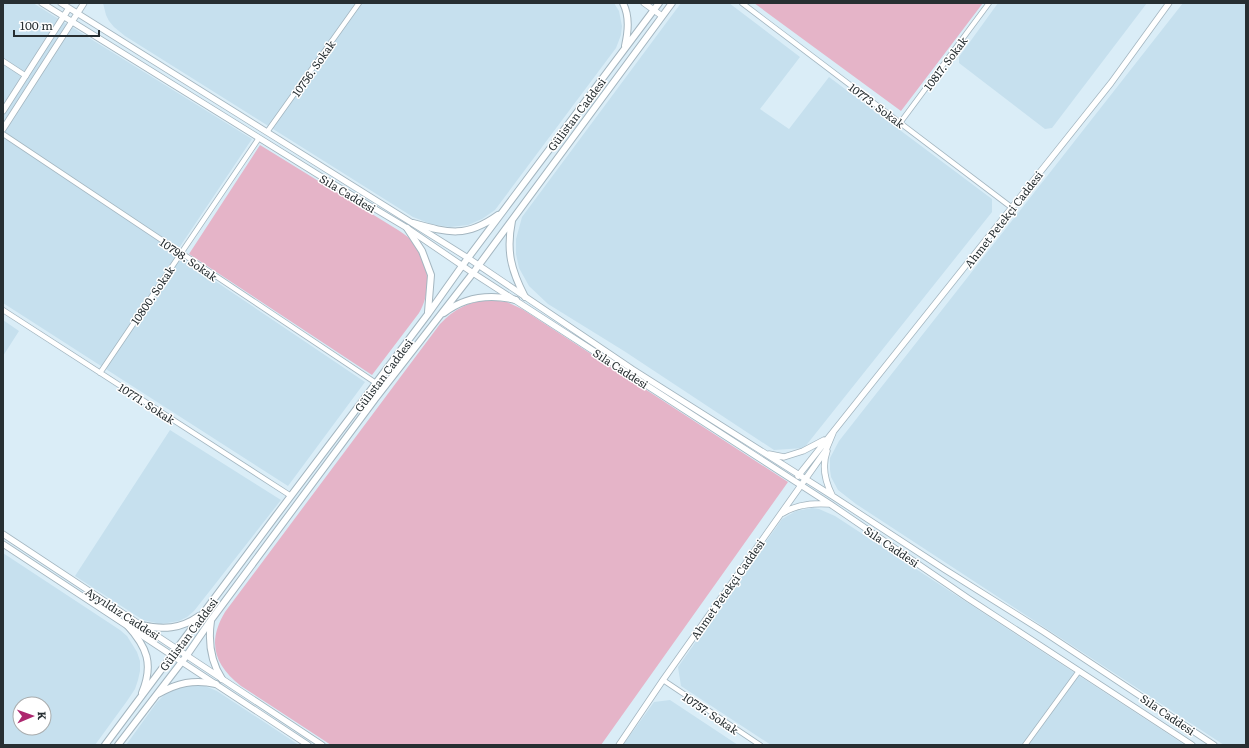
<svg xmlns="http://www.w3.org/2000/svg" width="1249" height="748" font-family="Literata,serif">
	<rect width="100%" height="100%" fill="#daedf7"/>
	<path fill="#c6e0ee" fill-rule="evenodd" d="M3 3H33L252 139 175 254 365 382 288 486 3 303Z
		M103 3H614L619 11 622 26 621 35 616 48 495 210 482 219 468 225 450 227 431 224 413 217 125 36 114 27 109 21 106 15Z
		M681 3H729L800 57 760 109 789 129 829 77 992 199V212L804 448 774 450 624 351 548 304 529 286 519 268 516 254V239L522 217Z
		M998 3H1147L1052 128 1045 129 959 63V57Z
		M1183 3H1246V745H1224L856 504 838 490 831 477 830 470V458L839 441Z
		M3 320 19 331 3 356Z
		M170 430 281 500 194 611 187 617 179 621 161 624 143 620 75 576Z
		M812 508 819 509 835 516 1185 745H771L681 686 678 667 782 519 796 511Z
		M3 553 120 630 127 636 137 652 140 661V671L138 680 135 689 127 701 95 745H3ZM20 704H44V728H20Z
		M197 685 205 686 217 691 299 745H126L157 702 164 695 170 691 178 688Z
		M670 700 738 745H623L654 702Z"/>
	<path fill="#e5b4c8" d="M754 3H983L901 111Z
		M260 145 398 230C402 233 406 235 409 238 429 257 433 290 419 313L372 375 189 254Z
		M490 300 507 302 522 309 788 482 601 745H331L241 686C214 665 207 642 225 612L440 324C454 309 470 301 490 300Z"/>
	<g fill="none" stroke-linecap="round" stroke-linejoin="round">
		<defs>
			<path id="minor" d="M742 3 1011 207
				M3 61 26 76
				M900 123 989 3
				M267 132 359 3
				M3 134 376 383
				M3 310 291 496
				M100 373 259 138
				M663 680 760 745
				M1025 745 1079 671"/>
			<path id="tertiary" d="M42 3 325 179 407 228 473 273 830 504 969 599 1192 745
				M61 3 468 258 632 369 834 497 944 569 1044 632 1214 745
				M644 3 662 16
				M3 111 69 8
				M3 129 84 3
				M827 451C822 465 825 481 832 495
				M769 454 784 457 803 451 824 440
				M798 476 1111 83 1169 3
				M783 513C797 504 813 503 829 504
				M3 534 322 745
				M3 544 308 745
				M619 745 663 680 826 450 833 433"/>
			<path id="secondary" d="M623 3C630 17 628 32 625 46
				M512 221C506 251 511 270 525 297
				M413 223C449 233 466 238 498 215
				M407 228 422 251 431 275 428 312
				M444 313C466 296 490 294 516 300
				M211 621C208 642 211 662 222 679
				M127 625C147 647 154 664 142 693
				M141 625C163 630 181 629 199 616
				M158 694C177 683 194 679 216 684
				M105 745 275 517 428 314 462 266 659 3
				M118 745 187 655 211 620 375 399 473 273 672 3"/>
		</defs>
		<use href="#minor" stroke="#a4b6c0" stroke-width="6"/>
		<use href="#tertiary" stroke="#a4b6c0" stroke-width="7"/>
		<use href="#secondary" stroke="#a4b6c0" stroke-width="8"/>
		<use href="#minor" stroke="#fff" stroke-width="4.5"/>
		<use href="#tertiary" stroke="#fff" stroke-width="5.5"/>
		<use href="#secondary" stroke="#fff" stroke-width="6"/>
	</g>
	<g text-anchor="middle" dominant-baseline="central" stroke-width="3" stroke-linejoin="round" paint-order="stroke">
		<g font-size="11" fill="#272f32" stroke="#fff">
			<text transform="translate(945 63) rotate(-53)">10817. Sokak</text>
			<text transform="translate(313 68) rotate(-55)">10756. Sokak</text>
			<text transform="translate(877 105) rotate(37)">10773. Sokak</text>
			<text transform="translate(576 114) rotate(-53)">Gülistan Caddesi</text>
			<text transform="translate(348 193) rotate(31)">Sıla Caddesi</text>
			<text transform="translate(1003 219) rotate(-52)">Ahmet Petekçi Caddesi</text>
			<text transform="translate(189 259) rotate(34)">10798. Sokak</text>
			<text transform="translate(152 295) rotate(-56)">10800. Sokak</text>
			<text transform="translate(621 368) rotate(33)">Sıla Caddesi</text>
			<text transform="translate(383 375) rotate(-53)">Gülistan Caddesi</text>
			<text transform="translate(147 403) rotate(33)">10771. Sokak</text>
			<text transform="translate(892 546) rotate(34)">Sıla Caddesi</text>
			<text transform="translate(727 589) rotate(-55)">Ahmet Petekçi Caddesi</text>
			<text transform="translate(123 613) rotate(33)">Ayyıldız Caddesi</text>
			<text transform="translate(188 634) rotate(-53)">Gülistan Caddesi</text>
			<text transform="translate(711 713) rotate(34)">10757. Sokak</text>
			<text transform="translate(1168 714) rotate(34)">Sıla Caddesi</text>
		</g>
	</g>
	<rect width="1249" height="748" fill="none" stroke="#272f32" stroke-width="8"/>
	<g transform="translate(32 716) rotate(88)"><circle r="19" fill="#ffffff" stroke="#a9acad"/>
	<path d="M0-3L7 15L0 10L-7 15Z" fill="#ad286f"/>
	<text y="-6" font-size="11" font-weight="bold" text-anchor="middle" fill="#272f32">K</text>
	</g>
	<path d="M14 30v6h85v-6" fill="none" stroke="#272f32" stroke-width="2"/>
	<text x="20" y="30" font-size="12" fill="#272f32" stroke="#ffffff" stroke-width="3" paint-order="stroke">100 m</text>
</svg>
